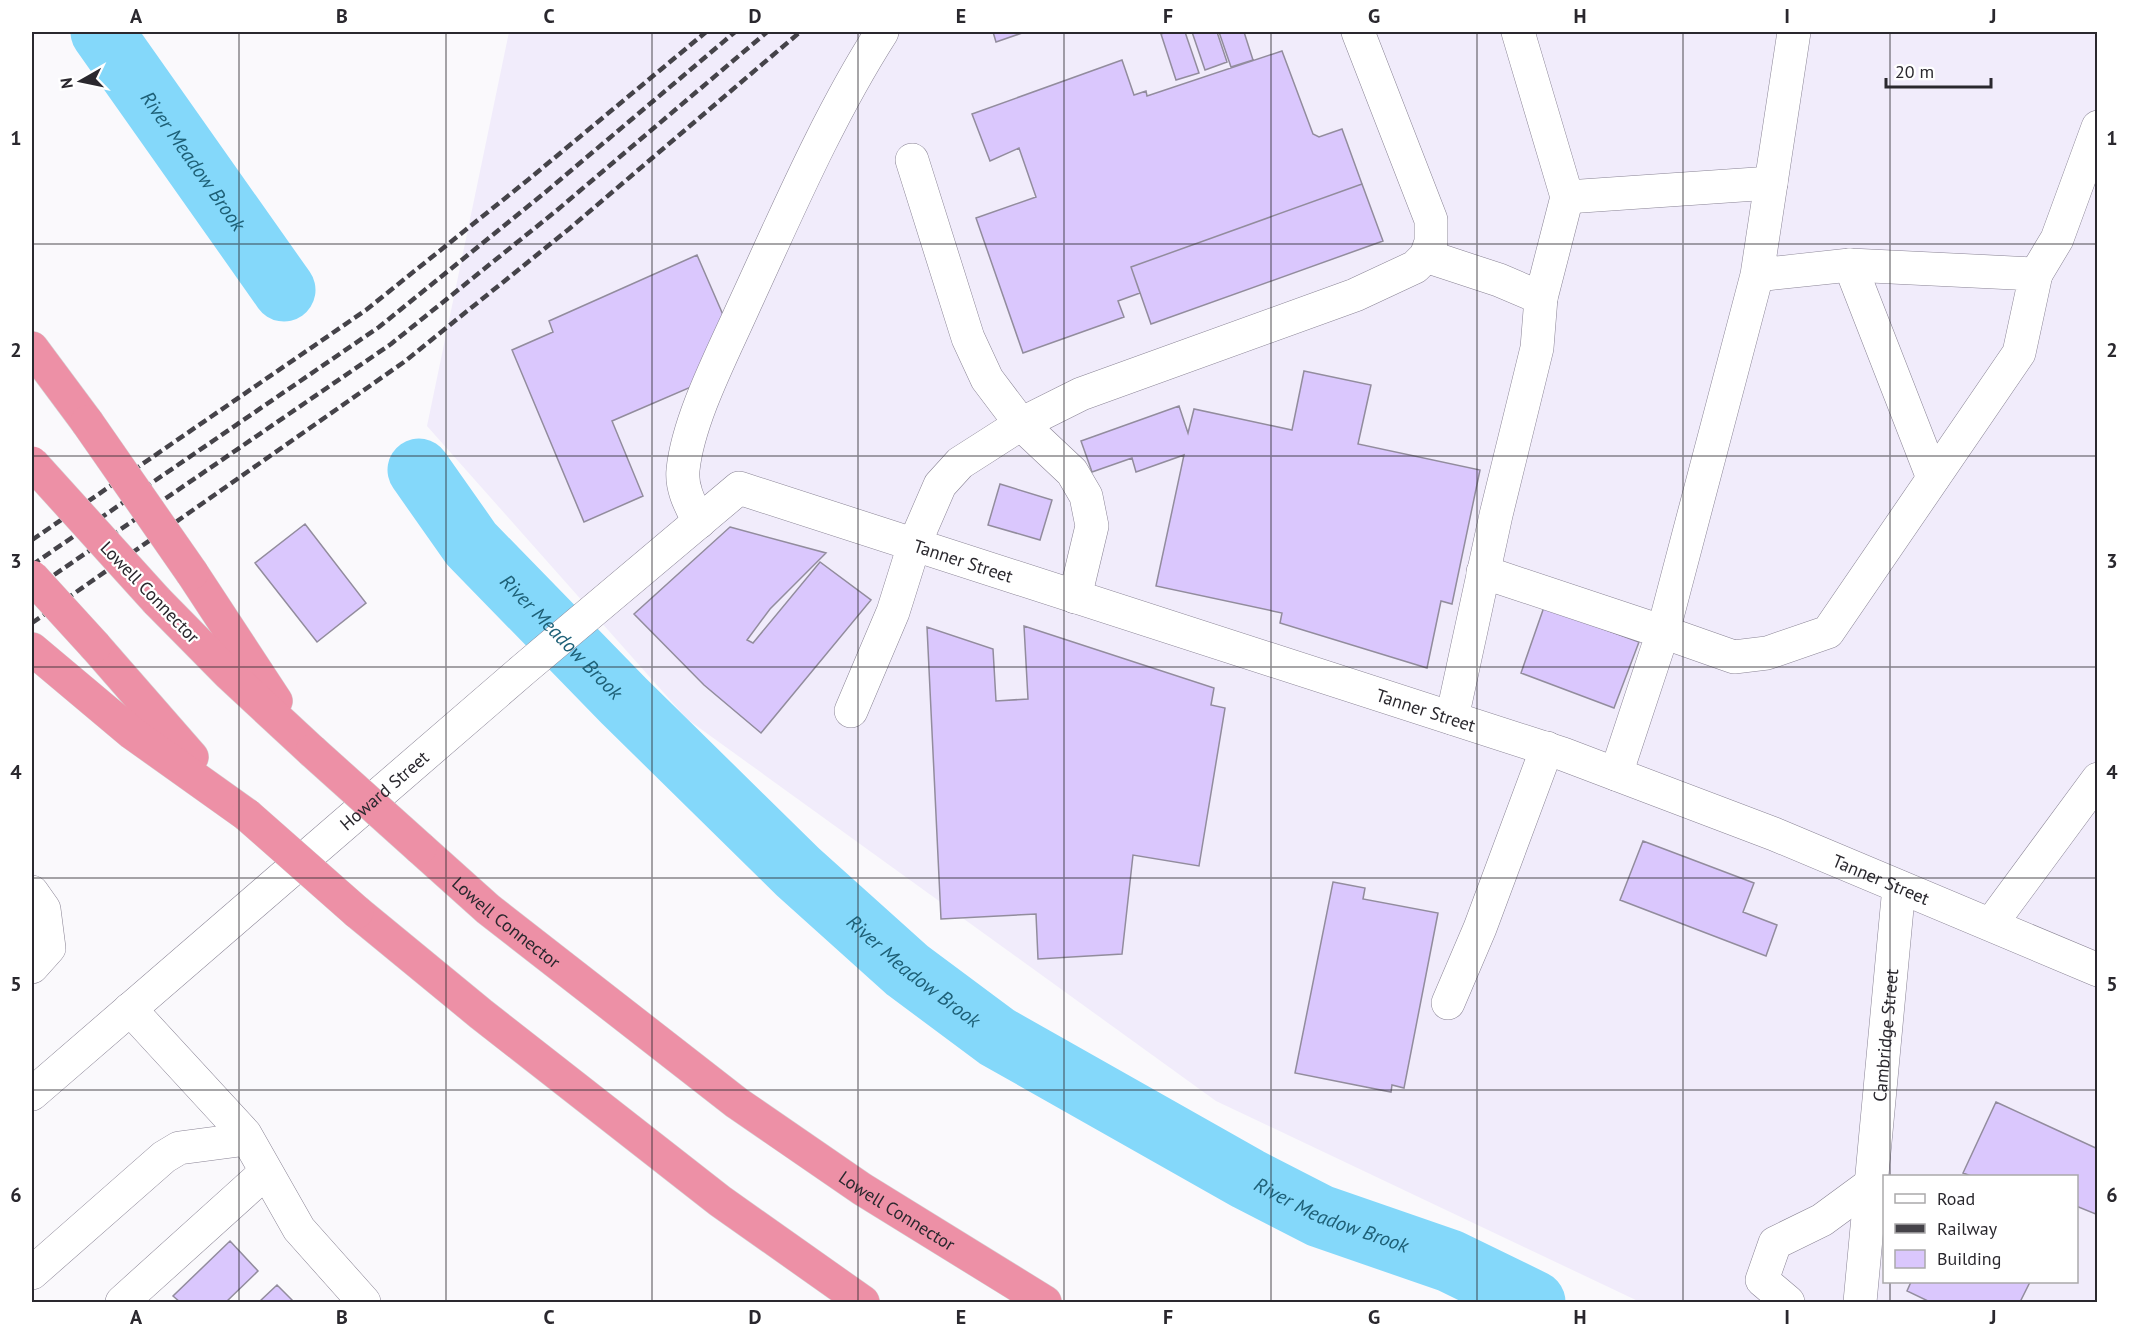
<svg xmlns="http://www.w3.org/2000/svg" width="2129" height="1334" font-family="'PT Sans',sans-serif">
	<rect width="100%" height="100%" fill="#faf9fc"/>
	<path fill="#f1ecfb" fill-rule="evenodd" d="M509 32H2097V1302H1640L1216 1101 687 719 427 426ZM1884 1176H2076V1282H1884Z"/>
	<g fill="none" stroke-linecap="round" stroke-linejoin="round">
		<g stroke="#84d8fa" stroke-width="63">
			<path id="s1" d="M102 32 284 290"/>
			<path id="s2" d="M419 470 471 544 624 701 798 872 907 970 997 1037 1248 1179 1320 1216 1450 1261 1534 1302"/>
		</g>
	</g>
	<path fill="#dac7fd" stroke="#928c9d" stroke-width="1.5" d="M993 32H1025L996 42Z
		M1167 32H1185L1199 73 1176 80 1161 34Z
		M1192 32H1217L1227 62 1205 70Z
		M1219 32H1244L1253 60 1231 67Z
		M1282 51 1313 134 1319 137 1342 129 1362 184 1131 267 1140 293 1118 301 1124 317 1023 353 976 218 1036 197 1019 148 990 161 972 114 1122 60 1134 95 1146 91 1147 96Z
		M1362 184 1383 241 1151 324 1131 267Z
		M697 255 727 324 698 384 612 421 643 496 584 522 512 350 553 332 549 321Z
		M1304 371 1371 385 1358 444 1480 470 1452 604 1441 601 1427 668 1280 623 1282 613 1156 586 1184 455 1136 472 1132 458 1092 472 1081 441 1179 406 1188 433 1194 409 1292 430Z
		M1000 484 1052 500 1040 540 988 525Z
		M305 524 366 603 317 642 255 563Z
		M730 527 826 553 770 609 747 640 753 643 820 562 871 600 761 733 704 685 634 614Z
		M1544 607 1639 642 1614 708 1521 673Z
		M1024 626 1214 688 1211 705 1225 708 1199 866 1133 855 1122 954 1038 959 1036 914 941 919 927 627 993 649 996 701 1028 699Z
		M1643 841 1754 883 1743 912 1777 925 1766 956 1620 900Z
		M1333 882 1365 888 1363 899 1438 913 1404 1088 1392 1085 1391 1092 1295 1073Z
		M1996 1102 2098 1149V1215L2076 1206V1176H1971L1963 1173Z
		M230 1241 258 1271 226 1302H180L173 1296Z
		M1911 1282H2030L2020 1302H1930L1907 1291Z
		M277 1285 294 1302H259Z"/>
	<g fill="none" stroke-linecap="round" stroke-linejoin="round">
		<defs>
			<g id="minor">
				<path d="M1518 32 1567 197 1541 298"/>
				<path d="M912 160 968 338 987 379 1021 424 1072 472 1086 496 1092 526 1075 597"/>
				<path d="M1567 197 1771 183"/>
				<path d="M1426 256 1499 280 1541 298 1537 348 1496 515 1452 718"/>
				<path d="M1850 265 1933 478"/>
				<path d="M2036 274 2057 239 2098 127"/>
				<path d="M1757 275 1850 265 2036 274 2019 353 1828 632 1767 653 1734 657 1663 632 1757 275 1794 32"/>
				<path d="M699 522C691 506 681 489 683 470 688 420 722 355 743 308 786 215 827 118 882 32"/>
				<path d="M1483 572 1663 632 1616 774"/>
				<path d="M851 711 893 612 914 545 940 485 960 463 1021 424 1081 394 1355 295 1415 267 1426 256 1431 242V220L1358 32"/>
				<path d="M32 892 44 909 49 948 32 967"/>
				<path d="M1991 924 2098 779"/>
				<path d="M1448 1003 1480 928 1547 748"/>
				<path d="M130 1009 245 1134 299 1229 364 1302"/>
				<path id="s3" d="M32 1094 524 669 739 488 1563 754 1774 834 2098 970"/>
				<path d="M32 1273 164 1157 179 1148 247 1139"/>
				<path d="M122 1302 266 1172"/>
				<path d="M1788 1302 1762 1280 1775 1243 1822 1220 1871 1184"/>
				<path id="s4" d="M1860 1302 1899 887"/>
			</g>
			<g id="highway">
				<path d="M32 348 87 422"/>
				<path d="M192 573 276 701"/>
				<path d="M157 601 229 674 312 751"/>
				<path d="M95 646 192 757"/>
				<path d="M32 649 132 733 247 815"/>
				<path id="s5" d="M420 848 488 909 737 1103 862 1189 1045 1302"/>
				<path d="M357 912 481 1014 720 1201 863 1302"/>
			</g>
		</defs>
		<use href="#minor" stroke="#898394" stroke-width="34"/>
		<use href="#highway" stroke="#d4d4d5" stroke-width="34"/>
		<use href="#minor" stroke="#fff" stroke-width="33"/>
		<use href="#highway" stroke="#ed90a6" stroke-width="33"/>
		<path stroke="#454349" stroke-width="4.5" stroke-dasharray="9 4.5" stroke-linecap="butt" d="M32 540 366 310 529 179 706 32
			M32 565 379 327 542 195 735 32
			M32 590 391 344 556 211 767 32
			M32 623 404 362 569 229 800 32"/>
		<defs>
			<path id="highway-bridge" d="M87 422 192 573
				M32 463 157 601
				M32 577 95 646
				M312 751 420 848
				M247 815 357 912"/>
		</defs>
		<use href="#highway-bridge" stroke="#d4d4d5" stroke-width="34" stroke-linecap="butt"/>
		<use href="#highway-bridge" stroke="#ed90a6" stroke-width="33"/>
	</g>
	<path fill="none" stroke="#2a282e" stroke-width="1.5" stroke-opacity="0.55" d="M239 32V1302M446 32V1302M652 32V1302M858 32V1302M1064 32V1302M1271 32V1302M1477 32V1302M1683 32V1302M1890 32V1176M32 244H2098M32 456H2098M32 667H2098M32 878H2098M32 1090H2098M1890 1282V1302"/>
	<g text-anchor="middle" dominant-baseline="central" stroke-width="4.5" stroke-linejoin="round" paint-order="stroke">
		<g font-size="18" fill="#2a282e" stroke="#fff">
			<text stroke="none"><textPath href="#s3" startOffset="1167">Tanner Street</textPath></text>
			<text transform="translate(150 592) rotate(46)">Lowell Connector</text>
			<text stroke="none"><textPath href="#s3" startOffset="1653">Tanner Street</textPath></text>
			<text stroke="none"><textPath href="#s3" startOffset="465">Howard Street</textPath></text>
			<text stroke="none"><textPath href="#s3" startOffset="2139">Tanner Street</textPath></text>
			<text stroke="none"><textPath href="#s5" startOffset="114">Lowell Connector</textPath></text>
			<text stroke="none"><textPath href="#s4" startOffset="268">Cambridge Street</textPath></text>
			<text stroke="none"><textPath href="#s5" startOffset="600">Lowell Connector</textPath></text>
		</g>
		<g font-size="20" font-style="italic" fill="#1e6077" stroke="#fff">
			<text stroke="none"><textPath href="#s1" startOffset="158">River Meadow Brook</textPath></text>
			<text stroke="none"><textPath href="#s2" startOffset="220">River Meadow Brook</textPath></text>
			<text stroke="none"><textPath href="#s2" startOffset="706">River Meadow Brook</textPath></text>
			<text stroke="none"><textPath href="#s2" startOffset="1192">River Meadow Brook</textPath></text>
		</g>
	</g>
	<rect width="2129" height="1334" fill="none" stroke="#ffffff" stroke-width="66"/>
	<rect x="1883" y="1175" width="195" height="108" fill="#ffffff" stroke="#aaa9ab" stroke-width="1.5"/>
	<rect x="1895" y="1194" width="30" height="9" fill="#ffffff" stroke="#aaa9ab" stroke-width="1.5"/>
	<text x="1937" y="1205" font-size="18" fill="#2a282e">Road</text>
	<rect x="1895" y="1224" width="30" height="9" fill="#454349" stroke="#aaa9ab" stroke-width="1.5"/>
	<text x="1937" y="1235" font-size="18" fill="#2a282e">Railway</text>
	<rect x="1895" y="1250" width="30" height="18" fill="#dac7fd" stroke="#aaa9ab" stroke-width="1.5"/>
	<text x="1937" y="1265" font-size="18" fill="#2a282e">Building</text>
	<g transform="translate(81 81) rotate(261)" stroke="#ffffff" stroke-width="4.5" paint-order="stroke">
	<path d="M0-4.5L10 22L0 15L-10 22Z" fill="#2a282e"/>
	<text y="-9" font-size="16" font-weight="bold" text-anchor="middle" fill="#2a282e">N</text>
	</g>
	<path d="M1886 78v9h105v-9" fill="none" stroke="#2a282e" stroke-width="3"/>
	<text x="1895" y="78" font-size="18" fill="#2a282e" stroke="#ffffff" stroke-width="4.5" paint-order="stroke">20 m</text>
	<rect x="33" y="33" width="2063" height="1268" fill="none" stroke="#2a282e" stroke-width="2"/>
	<g font-size="20" text-anchor="middle" font-weight="bold" fill="#2a282e">
		<text x="136" y="23">A</text>
		<text x="342" y="23">B</text>
		<text x="549" y="23">C</text>
		<text x="755" y="23">D</text>
		<text x="961" y="23">E</text>
		<text x="1168" y="23">F</text>
		<text x="1374" y="23">G</text>
		<text x="1580" y="23">H</text>
		<text x="1787" y="23">I</text>
		<text x="1993" y="23">J</text>
		<text x="16" y="145">1</text>
		<text x="2112" y="145">1</text>
		<text x="16" y="357">2</text>
		<text x="2112" y="357">2</text>
		<text x="16" y="568">3</text>
		<text x="2112" y="568">3</text>
		<text x="16" y="779">4</text>
		<text x="2112" y="779">4</text>
		<text x="16" y="991">5</text>
		<text x="2112" y="991">5</text>
		<text x="16" y="1202">6</text>
		<text x="2112" y="1202">6</text>
		<text x="136" y="1324">A</text>
		<text x="342" y="1324">B</text>
		<text x="549" y="1324">C</text>
		<text x="755" y="1324">D</text>
		<text x="961" y="1324">E</text>
		<text x="1168" y="1324">F</text>
		<text x="1374" y="1324">G</text>
		<text x="1580" y="1324">H</text>
		<text x="1787" y="1324">I</text>
		<text x="1993" y="1324">J</text>
	</g>
</svg>
